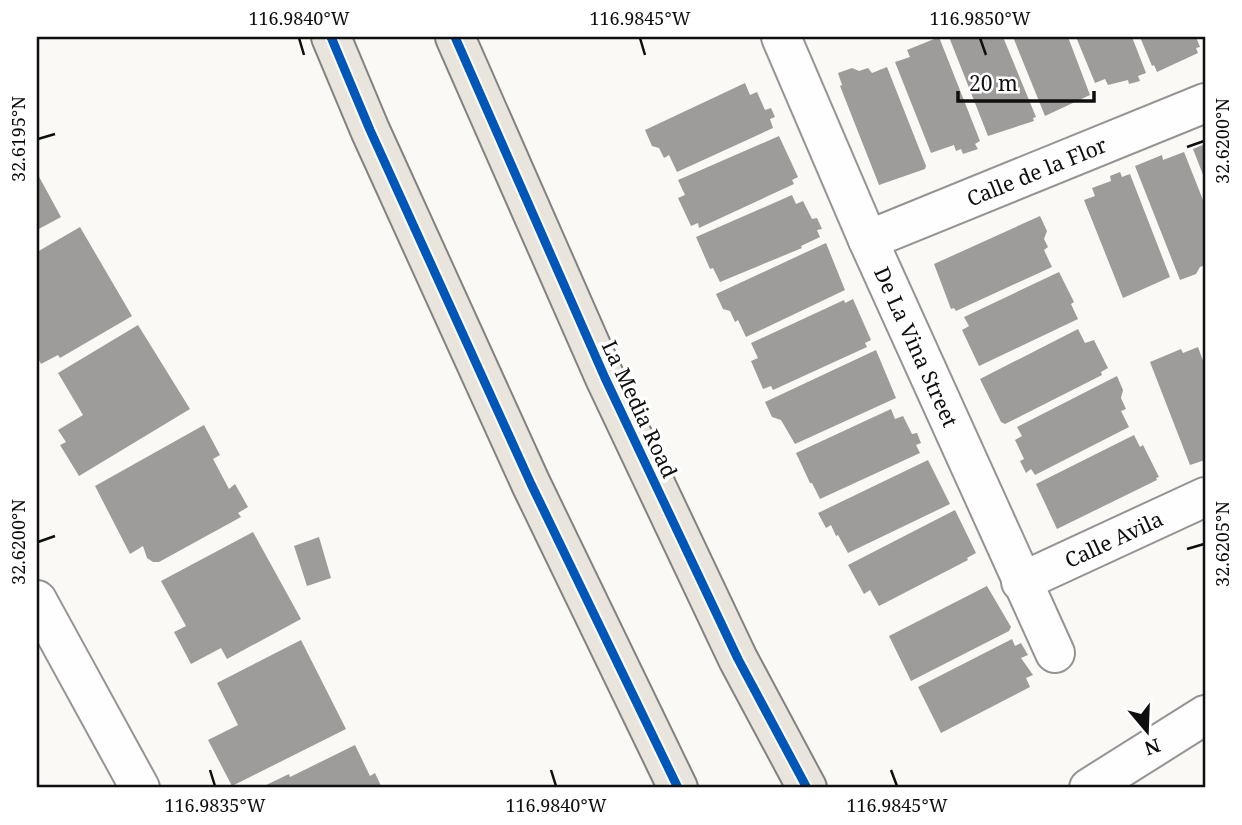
<svg xmlns="http://www.w3.org/2000/svg" width="1242" height="825" font-family="'Noto Serif',serif">
	<rect width="100%" height="100%" fill="#faf9f5"/>
	<path fill="#9e9c9a" d="M939 37 980 141 975 144 978 149 963 154 961 149 956 151 954 145 931 153 895 62 910 57 907 50Z
		M949 37H1003L1036 117 1033 118 1034 121 988 136Z
		M1013 37H1068L1090 95 1045 116Z
		M1076 37H1132L1146 73 1138 76 1140 81 1129 84 1128 80 1108 85 1105 79 1095 83Z
		M1140 37H1196L1200 47 1196 48 1198 53 1157 72 1154 65 1152 66Z
		M887 67 926 166 925 169 879 185 840 86 842 85 838 73 852 68 859 71 868 68 872 73Z
		M745 83 750 95 757 92 765 110 771 108 775 117 770 119 773 128 677 172 669 155 664 158 659 148 652 146 645 130Z
		M779 136 798 177 792 180 794 184 699 228 698 223 691 226 678 198 685 195 678 180Z
		M1205 144V180L1193 149Z
		M1184 152 1205 205V265L1200 267 1196 274 1180 280 1135 166 1162 155 1163 160Z
		M1120 172 1122 177 1130 174 1170 277 1123 298 1084 200 1095 196 1092 188 1111 181 1110 176Z
		M37 173 61 217 37 230Z
		M792 195 796 204 803 201 812 219 817 218 822 229 817 230 820 237 801 246 802 248 720 282 713 268 710 269 696 237Z
		M1040 216 1047 231 1044 239 1048 247 1044 250 1052 267 956 311 954 308 951 309 934 264Z
		M80 227 132 316 60 358 58 355 41 364 37 356V252Z
		M826 243 845 290 746 337 738 320 735 322 730 311 723 309 716 294Z
		M1059 272 1074 302 1071 304 1078 319 979 366 962 330 969 326 964 317Z
		M853 299 871 340 865 343 867 347 773 390 771 386 763 389 751 361 758 358 751 343 844 300 845 303Z
		M138 325 190 409 79 476 60 445 66 442 58 430 83 415 58 373Z
		M1078 329 1085 343 1094 340 1108 368 1101 372 1102 375 1005 424 1001 422 980 379Z
		M1198 347 1205 366V460L1190 465 1150 362 1181 349 1183 353Z
		M876 350 896 398 795 444 781 420 772 417 765 402Z
		M1117 376 1123 390 1121 398 1126 409 1121 411 1129 427 1035 475 1031 469 1026 473 1020 461 1024 459 1015 440 1022 436 1017 427Z
		M891 409 895 419 903 416 912 434 917 433 921 443 916 445 920 453 820 499 812 483H810L796 453Z
		M204 425 220 455 213 459 229 489 235 484 248 507 238 513 241 517 159 562H153L147 558 143 546 130 554 95 486Z
		M1134 435 1140 447 1143 445 1159 477 1156 478 1157 480 1057 529 1036 484Z
		M928 460 950 504 848 553 838 535 836 536 831 525 826 528 818 513Z
		M955 510 976 553 967 558 968 560 879 606 870 590 864 594 848 565Z
		M253 532 301 619 227 659 221 648 191 664 174 632 186 626 161 581Z
		M319 537 331 578 307 586 294 546Z
		M987 586 1011 627 1009 631 911 681 889 636Z
		M1012 639 1015 646 1021 643 1028 655 1021 658 1033 675 1026 678 1030 687 941 733 918 687Z
		M301 640 346 729 232 786 208 740 238 725 217 683Z
		M355 745 370 776 375 773 382 788H260L289 774 290 777Z"/>
	<g fill="none" stroke-linecap="round" stroke-linejoin="round">
		<defs>
			<g id="minor">
				<path id="s1" d="M781 37 868 240 1055 653"/>
				<path id="s2" d="M868 240 1205 103"/>
				<path id="s3" d="M1021 582 1205 497"/>
				<path d="M37 600 140 788"/>
				<path d="M1089 788 1205 715"/>
			</g>
			<path id="major" d="M331 37 370 130 531 484 678 788
				M455 37 605 378 738 659 807 788"/>
		</defs>
		<use href="#minor" stroke="#959493" stroke-width="42"/>
		<use href="#major" stroke="#828280" stroke-width="42"/>
		<use href="#minor" stroke="#fefefe" stroke-width="38"/>
		<use href="#major" stroke="#eae5dc" stroke-width="38"/>
		<defs>
			<path id="cycleway" d="M331 37 370 130 531 484 678 788
				M455 37 605 378 738 659 807 788"/>
		</defs>
		<use href="#cycleway" stroke="#fff" stroke-width="13"/>
		<use href="#cycleway" stroke="#0057b8" stroke-width="9"/>
	</g>
	<path fill="none" stroke="#0f0f0f" stroke-width="2.5" d="M299 38 304 55M640 38 645 55M980 38 986 55M38 139 55 134M1187 147 1204 141M38 542 55 536M1187 549 1204 544M210 770 215 786M551 770 556 786M891 770 897 786"/>
	<g text-anchor="middle" dominant-baseline="central" stroke-width="7" stroke-linejoin="round" paint-order="stroke">
		<g font-size="21" fill="#0f0f0f" stroke="#fff">
			<text stroke="none"><textPath href="#s2" startOffset="182">Calle de la Flor</textPath></text>
			<text stroke="none"><textPath href="#s1" startOffset="338">De La Vina Street</textPath></text>
			<text transform="translate(640 409) rotate(65)">La Media Road</text>
			<text stroke="none"><textPath href="#s3" startOffset="102">Calle Avila</textPath></text>
		</g>
	</g>
	<rect width="1242" height="825" fill="none" stroke="#ffffff" stroke-width="77"/>
	<g transform="translate(1147 731) rotate(161)" stroke="#ffffff" stroke-width="5" paint-order="stroke">
	<path d="M0-5L12 26L0 18L-12 26Z" fill="#0f0f0f"/>
	<text y="-10" font-size="19" font-weight="bold" text-anchor="middle" fill="#0f0f0f">N</text>
	</g>
	<path d="M958 91v10h136v-10" fill="none" stroke="#0f0f0f" stroke-width="3.5"/>
	<text x="969" y="91" font-size="21" fill="#0f0f0f" stroke="#ffffff" stroke-width="5" paint-order="stroke">20 m</text>
	<rect x="38" y="38" width="1166" height="748" fill="none" stroke="#0f0f0f" stroke-width="2.5"/>
	<g font-size="18" text-anchor="middle" fill="#0f0f0f">
		<text x="299" y="25">116.9840°W</text>
		<text x="640" y="25">116.9845°W</text>
		<text x="980" y="25">116.9850°W</text>
		<text transform="translate(19 139) rotate(-90)" y="6">32.6195°N</text>
		<text transform="translate(1223 141) rotate(-90)" y="6">32.6200°N</text>
		<text transform="translate(19 542) rotate(-90)" y="6">32.6200°N</text>
		<text transform="translate(1223 544) rotate(-90)" y="6">32.6205°N</text>
		<text x="215" y="812">116.9835°W</text>
		<text x="556" y="812">116.9840°W</text>
		<text x="897" y="812">116.9845°W</text>
	</g>
</svg>
